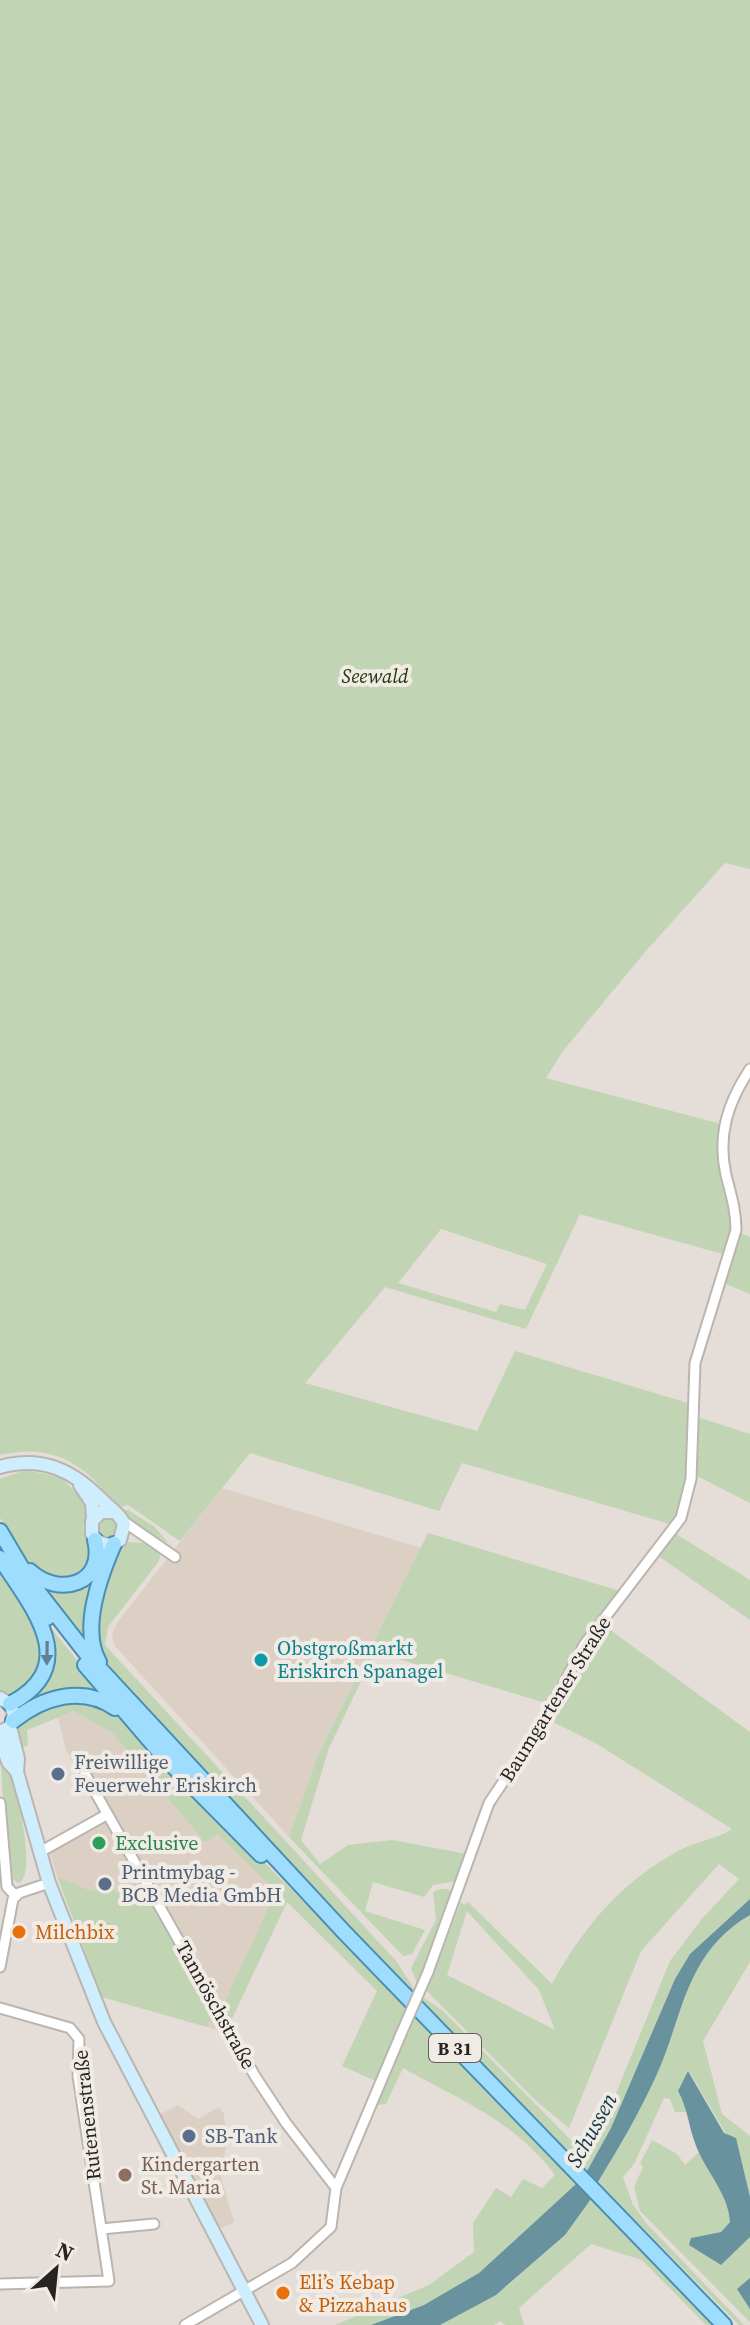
<svg xmlns="http://www.w3.org/2000/svg" width="750" height="2325" font-family="'Source Serif 4',serif">
	<rect width="100%" height="100%" fill="#e4ddd8"/>
	<path fill="#dcd0c5" d="M222 1488 421 1548 318 1755 289 1837 114 1645 112 1634 117 1623Z
		M74 1711 112 1733 205 1842 216 1833 276 1891 221 2009 229 2033 116 2001 135 1901 77 1886 57 1876 50 1852 105 1821 66 1750 58 1718Z
		M178 2105 198 2119 219 2107 224 2114 227 2143 220 2174 234 2222 217 2230 153 2112 163 2113Z"/>
	<path fill="#c1d4b3" fill-rule="evenodd" d="M0 0H750V869L725 863 646 951 563 1051 546 1078 721 1124C727 1167 737 1212 726 1255L580 1214 526 1329 385 1287 305 1383 477 1431 515 1351 688 1403 685 1496 673 1525 462 1463 439 1511 250 1453 180 1541 128 1505 120 1507C111 1500 106 1492 98 1484 70 1454 39 1446 0 1455ZM441 1229 547 1264 525 1310 500 1304 496 1312 398 1283Z
		M738 1232 750 1237V1294L724 1283Z
		M694 1416 750 1434V1503L695 1475Z
		M25 1470 61 1477 88 1505 83 1528 91 1557 87 1568 76 1578 61 1582 32 1567 4 1524 0 1518V1479Z
		M128 1510 155 1527 168 1543 131 1522 121 1511Z
		M96 1528a11 11 0 1 1 22 0a11 11 0 1 1-22 0Z
		M428 1533 620 1591 579 1645 549 1704 375 1652 329 1748 301 1840 320 1864 348 1845 392 1840 467 1854 457 1881 433 1885 424 1897 373 1882 365 1911 425 1930 412 1954 403 1956 289 1837 318 1755Z
		M676 1534 750 1580V1620L657 1555Z
		M128 1542 143 1543 160 1554 159 1561 108 1627 105 1645 397 1962 414 1989 413 1993 102 1660 94 1627 113 1555Z
		M0 1568 44 1637 37 1680 14 1696 0 1690Z
		M97 1569 87 1646 37 1584 63 1591Z
		M602 1624 750 1732V1899L690 1954 675 1979 611 2128 587 2171 422 2003 424 1998 443 2011 575 2144 579 2138 595 2134 608 2113 670 1961 701 1920 739 1879 719 1864 641 1951 569 2128 534 2099 427 1991 461 1902 464 1905 468 1902 552 1984C584 1926 621 1882 680 1850 697 1841 715 1840 732 1829L597 1744 549 1720 577 1662ZM467 1911 539 1990 555 2030 447 1975Z
		M49 1626 109 1699 24 1708 23 1704C50 1687 61 1657 49 1626Z
		M80 1697 113 1710 407 2006 376 2081 342 2066 377 1991 287 1902 230 2023 221 2009 276 1891 217 1834 205 1842 112 1733 74 1711 27 1730 28 1746 20 1747 16 1726C30 1708 58 1700 80 1697Z
		M0 1751C13 1768 39 1871 19 1883L8 1876Z
		M57 1876C75 1885 95 1895 115 1890L116 1893 138 1882 135 1901 156 1904 221 2021H208L207 2027 102 1997Z
		M440 1889H448L453 1894 452 1900 417 1983 411 1968 436 1920 433 1892Z
		M750 1915V1962L703 2041 722 2114 750 2136V2197L740 2158 689 2071 678 2091 688 2112H675L670 2099 664 2098 634 2164 623 2177 633 2205 647 2224 744 2325H739L598 2182 645 2100 699 1962 720 1934Z
		M416 2016 576 2184 479 2273 456 2287 424 2305 371 2325H335L429 2285 474 2252 473 2223 496 2188 511 2197 523 2179 542 2188 555 2175C515 2121 460 2100 403 2068L386 2104 375 2105Z
		M652 2140 677 2154 685 2165 700 2151 730 2209V2222L721 2232 691 2238 690 2245 721 2265 750 2237V2322L640 2211 634 2187 643 2167 640 2163Z
		M591 2199 713 2325H706L642 2260 591 2244 519 2308 524 2325H505L500 2321 494 2325H440L505 2288 565 2235Z"/>
	<path fill="#68929e" d="M750 1899V1915C686 1952 684 2013 657 2074 640 2112 619 2147 598 2182L587 2171 611 2128 675 1979 690 1954Z
		M688 2071 724 2133 736 2138 750 2197V2237L721 2265 689 2245 691 2238 721 2232 730 2222C729 2193 702 2167 694 2140 688 2122 687 2107 678 2091Z
		M576 2184 591 2199 565 2235 496 2295 440 2325H371L424 2305 479 2273Z
		M750 2278V2309L737 2289Z"/>
	<g fill="none" stroke-linecap="round" stroke-linejoin="round">
		<defs>
			<path id="street" d="M123 1521 175 1557
				M85 1774 255 2076 286 2123 336 2188
				M0 1803 7 1887 16 1896
				M40 1852 106 1815
				M0 1967 13 1899 19 1893 49 1883
				M428 1972 489 1803 546 1718 584 1645 681 1518 691 1479 695 1363 736 1230C736 1210 731 1195 726 1175 717 1135 728 1102 750 1069
				M0 2008 70 2028 79 2039 78 2076 109 2281 0 2284
				M101 2229 154 2224
				M185 2325 292 2263 331 2227 336 2188 401 2034"/>
			<path id="secondary" d="M0 1467C43 1455 74 1471 103 1501 111 1509 120 1514 124 1524L120 1540C109 1548 99 1545 92 1534V1521L101 1512H114
				M80 1485 92 1503 93 1518
				M0 1698 10 1704 14 1714 10 1727 0 1732
				M10 1727 18 1759 17 1772 49 1883 104 2022 262 2325
				M0 1737 8 1762 17 1772"/>
			<path id="primary" d="M0 1531 29 1580 89 1657 344 1932 724 2325
				M0 1558C31 1606 84 1665 10 1704
				M30 1571C59 1598 106 1584 95 1540
				M23 1591 47 1618
				M99 1662C80 1629 100 1576 114 1544
				M85 1665 163 1756 261 1855
				M13 1721C43 1697 82 1685 115 1708"/>
		</defs>
		<use href="#street" stroke="#bbb5b0" stroke-width="13"/>
		<use href="#secondary" stroke="#bbb5b0" stroke-width="16"/>
		<use href="#primary" stroke="#4a8eb1" stroke-width="18"/>
		<use href="#street" stroke="#fff" stroke-width="9"/>
		<use href="#secondary" stroke="#ceeefe" stroke-width="12"/>
		<use href="#primary" stroke="#9eddfe" stroke-width="14"/>
		<defs>
			<path id="street-bridge" d="M401 2034 428 1972"/>
		</defs>
		<use href="#street-bridge" stroke="#bbb5b0" stroke-width="13" stroke-linecap="butt"/>
		<use href="#street-bridge" stroke="#fff" stroke-width="9"/>
	</g>
	<defs><path id="oneway-solid" d="M-6-.8H1V-3.2L6.5 0L1 3.2V.8H-6Z" transform="scale(2)"/></defs>
	<use fill="#628190" href="#oneway-solid" transform="translate(47 1653) rotate(91)"/>
	<circle fill="#0f9aa8" stroke="#f1ebe5" stroke-width="3" cx="261" cy="1660" r="8"/>
	<g fill="#5c6f8a" stroke="#f1ebe5" stroke-width="3">
		<circle cx="58" cy="1774" r="8"/>
		<circle cx="105" cy="1884" r="8"/>
		<circle cx="189" cy="2136" r="8"/>
	</g>
	<circle fill="#2e9e5b" stroke="#f1ebe5" stroke-width="3" cx="99" cy="1843" r="8"/>
	<g fill="#e8710a" stroke="#f1ebe5" stroke-width="3">
		<circle cx="19" cy="1932" r="8"/>
		<circle cx="283" cy="2293" r="8"/>
	</g>
	<circle fill="#8d6e63" stroke="#f1ebe5" stroke-width="3" cx="125" cy="2175" r="8"/>
	<g text-anchor="middle" dominant-baseline="central" stroke-width="8" stroke-linejoin="round" paint-order="stroke">
		<rect fill="#f1ebe5" stroke="#64605d" stroke-width="2" x="429" y="2034" width="52" height="28" rx="6"/>
		<g font-size="18" font-weight="bold" fill="#272523">
			<text x="455" y="2048">B 31</text>
		</g>
		<g font-size="20" font-style="italic" fill="#223a08" stroke="#f1ebe5">
			<text x="375" y="676">Seewald</text>
		</g>
		<g font-size="20" fill="#0d838f" stroke="#f1ebe5" text-anchor="start">
			<text x="277" y="1648">Obstgroßmarkt<tspan x="277" dy="23">Eriskirch Spanagel</tspan></text>
		</g>
		<g font-size="20" fill="#272523" stroke="#f1ebe5">
			<text transform="translate(555 1699) rotate(-58)">Baumgartener Straße</text>
			<text transform="translate(216 2005) rotate(61)">Tannöschstraße</text>
			<text transform="translate(87 2115) rotate(-96)">Rutenenstraße</text>
		</g>
		<g font-size="20" fill="#4e5e75" stroke="#f1ebe5" text-anchor="start">
			<text x="74" y="1762">Freiwillige<tspan x="74" dy="23">Feuerwehr Eriskirch</tspan></text>
			<text x="121" y="1872">Printmybag -<tspan x="121" dy="23">BCB Media GmbH</tspan></text>
			<text x="205" y="2136">SB-Tank</text>
		</g>
		<g font-size="20" fill="#27864d" stroke="#f1ebe5" text-anchor="start">
			<text x="115" y="1843">Exclusive</text>
		</g>
		<g font-size="20" fill="#c56008" stroke="#f1ebe5" text-anchor="start">
			<text x="35" y="1932">Milchbix</text>
			<text x="299" y="2282">Eli’s Kebap<tspan x="299" dy="23">&amp; Pizzahaus</tspan></text>
		</g>
		<g font-size="20" fill="#785e54" stroke="#f1ebe5" text-anchor="start">
			<text x="141" y="2164">Kindergarten<tspan x="141" dy="23">St. Maria</tspan></text>
		</g>
		<g font-size="22" font-style="italic" fill="#103943" stroke="#f1ebe5">
			<text transform="translate(591 2130) rotate(-61)">Schussen</text>
		</g>
	</g>
	<g transform="translate(56 2269) rotate(27)" stroke="#f1ebe5" stroke-width="6" paint-order="stroke">
	<path d="M0-6L14 30L0 20L-14 30Z" fill="#272523"/>
	<text y="-12" font-size="22" font-weight="bold" text-anchor="middle" fill="#272523">N</text>
	</g>
</svg>
